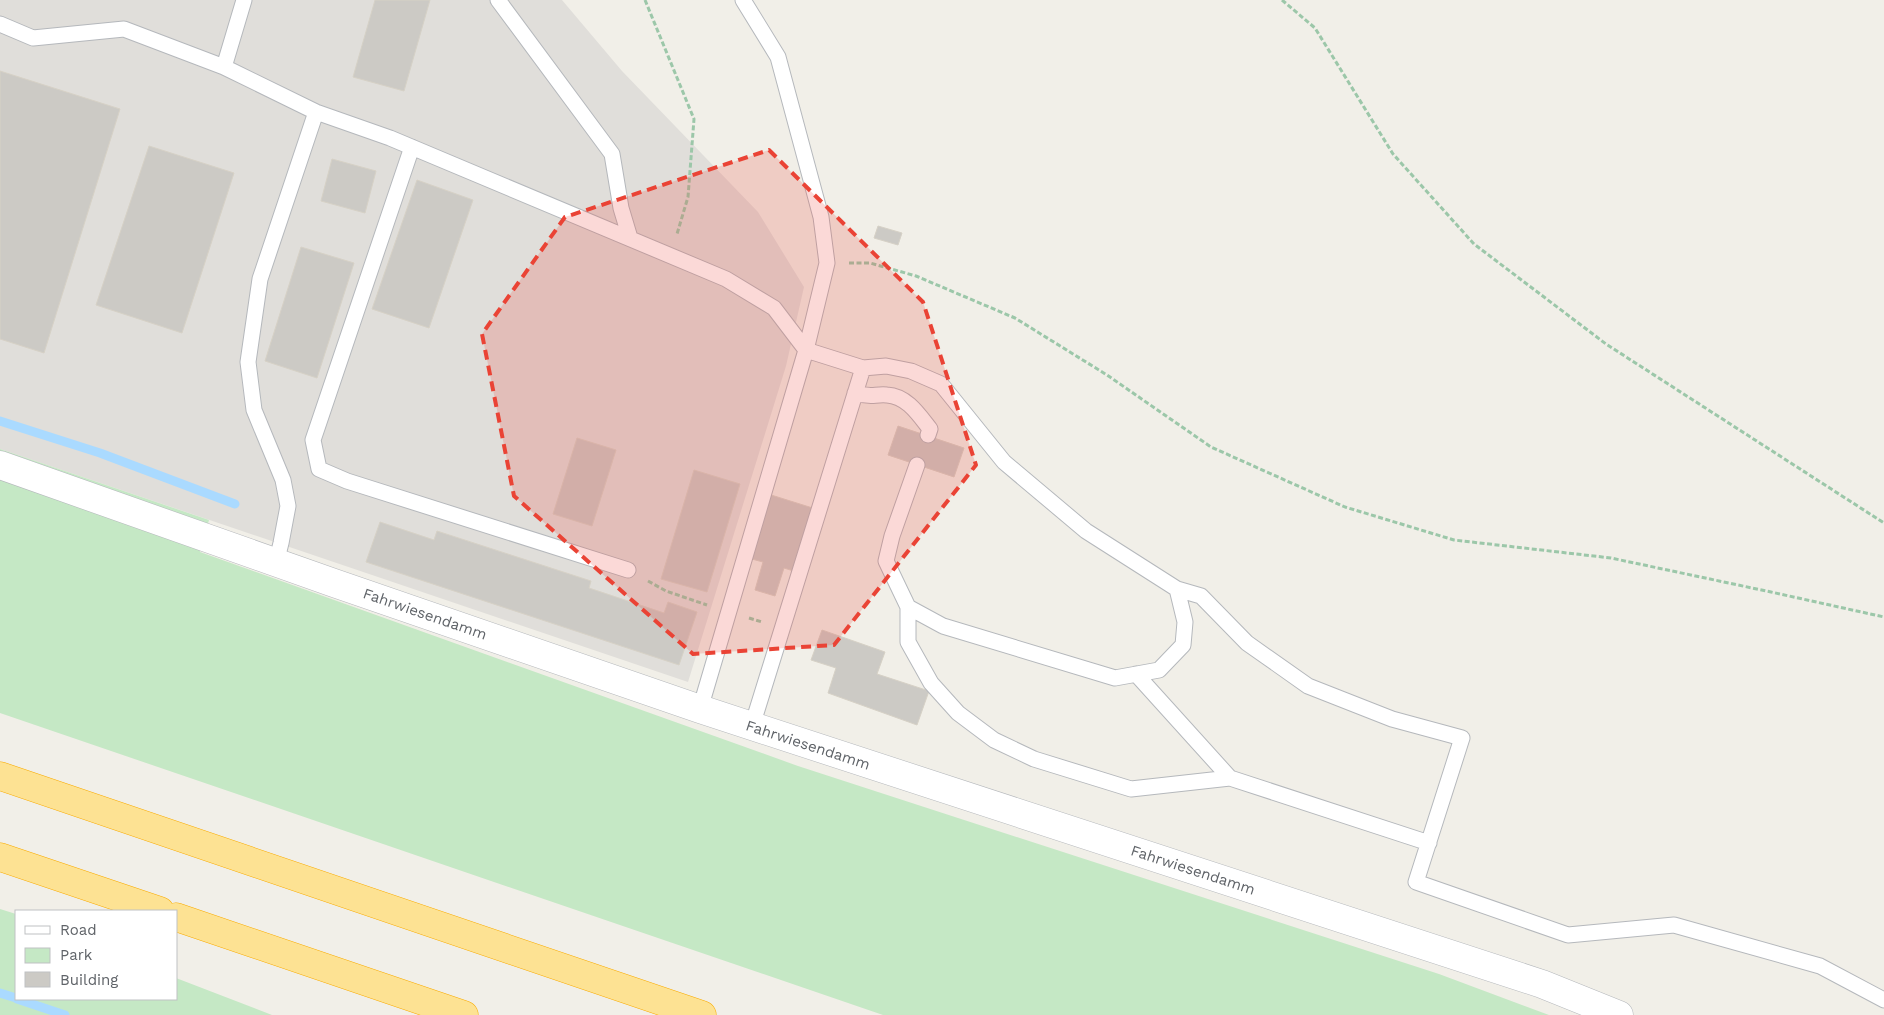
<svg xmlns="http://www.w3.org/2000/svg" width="1884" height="1015" font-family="'Work Sans',sans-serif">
	<rect width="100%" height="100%" fill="#f1efe8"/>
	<path fill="#e0deda" d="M0 0H562L622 71 758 212 804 287 786 366 688 682 0 449Z"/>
	<path fill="#c5e8c5" d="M0 449 209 520 200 552 798 766 1439 974 1549 1015H883L0 713Z
		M0 909 16 914V999H176V978L272 1015H0Z"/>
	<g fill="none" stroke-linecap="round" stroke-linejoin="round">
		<path stroke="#aadaff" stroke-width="9" d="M0 421 100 453 235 504
			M0 993 16 998
			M17 999 65 1015"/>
	</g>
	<path fill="#cccac5" stroke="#d6d1c6" d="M375 0H430L404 91 353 77Z
		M0 71 120 109 44 353 0 339Z
		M149 146 234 173 182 333 96 305Z
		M332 159 376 171 365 213 321 201Z
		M417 180 473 200 429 328 372 309Z
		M878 226 902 233 898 245 874 238Z
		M301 247 354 263 317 378 265 361Z
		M898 426 964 448 954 477 888 455Z
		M577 438 616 450 592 526 553 514Z
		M694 470 740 484 707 592 661 579Z
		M768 494 819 510 800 573 784 568 775 596 755 590 763 562 748 558Z
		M380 522 434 540 437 531 591 581 589 588 664 613 668 602 697 612 679 665 366 562Z
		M822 630 885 652 877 674 929 691 917 725 828 693 836 668 811 660Z"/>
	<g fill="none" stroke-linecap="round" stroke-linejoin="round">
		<defs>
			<path id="lane" d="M244 0 224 67 316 112 390 138 726 279 774 308 806 350 863 368 886 366 911 371 941 384 1004 462 1086 531 1177 589 1185 622 1183 645 1159 670 1115 678 943 626 908 607 886 561 892 536 917 465
				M498 0 612 154 621 208 630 238
				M0 24 33 38 124 29 224 67
				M412 147 313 440 319 469 347 481 628 570
				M855 393C871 398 874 394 887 395 907 396 919 415 930 429L928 435
				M276 563 281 543 288 506 283 480 254 410 248 362 260 279 316 112
				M1177 589 1201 596 1247 643 1308 686 1392 719 1462 738 1416 882 1568 935 1674 925 1820 966 1884 1000
				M908 607V642L931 683 958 713 994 740 1034 759 1131 789 1230 778 1429 843
				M1136 674 1230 778
				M700 709 806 350 827 263 821 217 778 57 743 0
				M752 726 863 368"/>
			<path id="street" d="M0 465 334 583 700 709 1542 984 1619 1015"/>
			<path id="highway" d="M0 776 702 1015
				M0 857 160 911
				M176 917 464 1015"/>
		</defs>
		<use href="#lane" stroke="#b5b8bc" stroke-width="17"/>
		<use href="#street" stroke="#b5b8bc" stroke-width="29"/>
		<use href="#highway" stroke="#f9ab00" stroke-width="29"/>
		<path stroke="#9cc7a9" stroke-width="3" stroke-dasharray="5 2.5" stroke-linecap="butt" d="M645 0 694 119 688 197 677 234
			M1282 0 1315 28 1393 154 1474 244 1606 344 1884 523
			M849 263H870L916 276 1015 318 1107 375 1211 447 1345 507 1454 540 1611 558 1771 592 1884 617
			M648 581 666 591 707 605
			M749 618 762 622"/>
		<use href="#lane" stroke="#fff" stroke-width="15"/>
		<use href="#street" stroke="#fff" stroke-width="28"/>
		<use href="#highway" stroke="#fde293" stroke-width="28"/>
	</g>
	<path fill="#ea4335" fill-opacity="0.2" stroke="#ea4335" stroke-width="4" stroke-dasharray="10 6" stroke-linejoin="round" d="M769 150 923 302 976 465 834 645 693 654 514 496 482 334 565 217Z"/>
	<g text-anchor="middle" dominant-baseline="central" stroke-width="4" stroke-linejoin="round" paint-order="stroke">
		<g font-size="15" fill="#5f6368" stroke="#fff">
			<text transform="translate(425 614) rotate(19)">Fahrwiesendamm</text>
			<text transform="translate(808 745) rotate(18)">Fahrwiesendamm</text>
			<text transform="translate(1193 870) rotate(18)">Fahrwiesendamm</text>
		</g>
	</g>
	<rect x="15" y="910" width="162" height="90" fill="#ffffff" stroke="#bfc1c3"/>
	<rect x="25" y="926" width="25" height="8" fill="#ffffff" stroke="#bfc1c3"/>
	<text x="60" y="935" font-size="15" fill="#5f6368">Road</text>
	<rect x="25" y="948" width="25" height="15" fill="#c5e8c5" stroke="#bfc1c3"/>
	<text x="60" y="960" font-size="15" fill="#5f6368">Park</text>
	<rect x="25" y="972" width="25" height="15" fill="#cccac5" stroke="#bfc1c3"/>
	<text x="60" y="985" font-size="15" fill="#5f6368">Building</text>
</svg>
